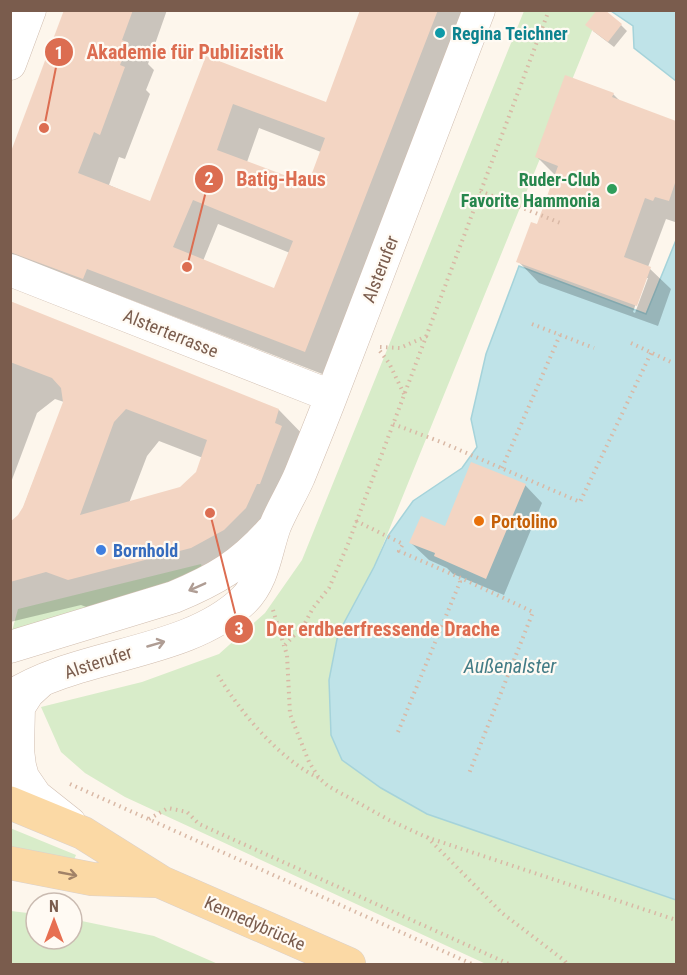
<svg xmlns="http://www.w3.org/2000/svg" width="687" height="975" font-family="'Roboto Condensed',sans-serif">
	<rect width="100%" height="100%" fill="#fdf6ec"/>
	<path fill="#d8ecc9" d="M524 11H600L374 567 342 760 381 788 427 814 676 900V964H486L125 797 85 773 61 752 41 707 142 682 219 654 265 613 302 560Z
		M201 564 203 570 176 584 12 631 18 609Z
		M10 828 76 855 73 862 11 849Z
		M11 911 36 914V939H72V919L154 936 218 964H11Z"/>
	<path fill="#bfe3e8" stroke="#a5d3da" stroke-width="1.5" d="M611 11H676V81L634 48 633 26Z
		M676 240V900L427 814 381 788 342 760 331 735 329 680 338 634 374 567 388 536 413 501 462 468 477 447 471 419 486 354 519 266 646 314Z"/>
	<path fill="#0003" fill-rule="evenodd" d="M66 10H167L148 64 154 70 146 90 150 94 125 159 119 157 109 185 151 203 207 58 327 104 362 10H472L330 377 113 293 109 304 10 265V157ZM259 128 321 152 309 186 247 162ZM218 224 290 253 275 290 203 261Z
		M621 25 627 31 614 47 593 31Z
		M613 94 621 102 676 122V217L675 222 666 219 648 267 671 289 658 326 539 283 518 261 537 226 556 176 537 157ZM645 278H648L635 313 633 312Z
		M10 303 279 410 312 444 279 541 102 613 81 605 10 622V524L20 516 64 402 55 399 37 413 10 485ZM159 441 203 458 198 473 180 489 129 503 147 456Z
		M525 485 542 503 504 595 453 574 447 568 429 560 411 543 446 528Z"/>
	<path fill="#f3d5c3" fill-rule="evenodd" d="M64 10H133L122 40 129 43 120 65 125 67 100 135 94 132 78 173 150 201 206 56 326 102 360 10H438L305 352 87 269 83 279 10 252V154ZM233 104 325 138 308 184 217 150ZM193 200 293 241 274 288 173 247Z
		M597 10H605L622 24 608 42 585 25Z
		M565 75 614 93 612 97 676 121V180L669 201 655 197 653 201 645 198 624 257 651 267 637 306 516 262 531 222 537 224 558 166 535 157Z
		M10 301 279 409 275 423 282 426 260 484H257L246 508 224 530 191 548 68 580 46 572 10 582V522L18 515 23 507 63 402 61 388 52 378 10 362ZM126 409 207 440 196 472 180 487 80 515 114 422Z
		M471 462 526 484 486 579 434 556 435 553 409 543 421 516 445 526Z"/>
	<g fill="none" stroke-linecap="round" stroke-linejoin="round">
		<defs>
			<path id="minor" d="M10 64 30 10
				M10 270 331 396
				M10 647 174 597C215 580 241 565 271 531
				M40 682 28 693 19 707 18 750 20 766 23 777 36 796 70 823
				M10 697C79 652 186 656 244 600 264 580 266 551 275 526 282 509 292 493 299 477 310 450 321 423 331 397 381 268 430 139 479 10"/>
			<path id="major" d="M10 803 83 833 161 882 349 964
				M10 863 92 879 157 881"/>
		</defs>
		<use href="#minor" stroke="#d1beb0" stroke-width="33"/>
		<use href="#major" stroke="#dad1cd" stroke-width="34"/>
		<path stroke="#d9b8a5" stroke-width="4" stroke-dasharray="1.5 4.5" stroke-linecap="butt" d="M480 191 563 224
			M532 324 594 348
			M631 343 671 362
			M380 347 400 348 427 336
			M380 351 389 363 404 394
			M393 424 441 442 580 502 651 353
			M502 468 560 335
			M356 521 403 544 399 551 463 579 533 612 468 776
			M273 610 287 655 290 714 309 762 319 778 328 786 389 820 426 837 676 920
			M285 645 304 625 313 608 329 588 348 544 549 10
			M218 675C240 712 280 760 319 778
			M398 732 460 582 459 578
			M70 784 472 964
			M149 819 168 808 187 812 199 824 509 964
			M427 837 502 913 565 961 567 964"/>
		<use href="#minor" stroke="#fff" stroke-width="32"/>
		<use href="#major" stroke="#fbd9a5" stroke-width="33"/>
	</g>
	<defs><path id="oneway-shaft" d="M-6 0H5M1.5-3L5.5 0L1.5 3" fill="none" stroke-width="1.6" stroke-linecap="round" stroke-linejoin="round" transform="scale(1.5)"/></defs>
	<g stroke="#af9d94">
		<use href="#oneway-shaft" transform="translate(197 587) rotate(156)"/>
		<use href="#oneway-shaft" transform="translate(156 644) rotate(-16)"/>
	</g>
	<use stroke="#a18267" href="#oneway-shaft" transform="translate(68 874) rotate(11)"/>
	<circle fill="#0f9aa8" stroke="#fffaf3" stroke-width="2" cx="440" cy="33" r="6"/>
	<circle fill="#2e9e5b" stroke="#fffaf3" stroke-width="2" cx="612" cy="189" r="6"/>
	<circle fill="#e8710a" stroke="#fffaf3" stroke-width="2" cx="479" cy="521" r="6"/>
	<circle fill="#3f7fe0" stroke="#fffaf3" stroke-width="2" cx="101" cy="550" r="6"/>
	<g text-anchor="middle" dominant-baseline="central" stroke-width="4.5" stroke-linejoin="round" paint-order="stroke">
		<g font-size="18" font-weight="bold" fill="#0d838f" stroke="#fffaf3" text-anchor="start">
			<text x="452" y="33">Regina Teichner</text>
		</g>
		<g font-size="18" font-weight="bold" fill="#27864d" stroke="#fffaf3" text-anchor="end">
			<text x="600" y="179">Ruder-Club<tspan x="600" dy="21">Favorite Hammonia</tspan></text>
		</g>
		<g font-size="18" fill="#7a5c4d" stroke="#fffaf3">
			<text transform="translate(380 269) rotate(-69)">Alsterufer</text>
			<text transform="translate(171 333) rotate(22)">Alsterterrasse</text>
			<text transform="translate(98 662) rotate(-18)">Alsterufer</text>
			<text transform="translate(255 923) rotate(24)">Kennedybrücke</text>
		</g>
		<g font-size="18" font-weight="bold" fill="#c56008" stroke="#fffaf3" text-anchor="start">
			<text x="491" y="521">Portolino</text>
		</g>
		<g font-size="18" font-weight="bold" fill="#366cbe" stroke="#fffaf3" text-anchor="start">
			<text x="113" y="550">Bornhold</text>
		</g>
		<g font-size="20" font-style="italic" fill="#437c86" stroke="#fffaf3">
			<text x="510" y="666">Außenalster</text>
		</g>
	</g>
	<path fill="none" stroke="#dc6d51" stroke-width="2" d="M44 128L59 52M187 267L209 179M210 513L239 629"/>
	<g fill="#dc6d51" stroke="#fffaf3" stroke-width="2">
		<circle cx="44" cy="128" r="6"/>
		<circle cx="187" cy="267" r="6"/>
		<circle cx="210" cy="513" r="6"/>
		<circle cx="59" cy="52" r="15"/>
		<circle cx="209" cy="179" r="15"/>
		<circle cx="239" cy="629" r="15"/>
	</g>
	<g font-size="18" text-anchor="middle" font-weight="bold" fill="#fff">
		<text x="59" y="59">1</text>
		<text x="209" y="185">2</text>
		<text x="239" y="635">3</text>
	</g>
	<g font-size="20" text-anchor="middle" font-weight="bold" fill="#dc6d51" stroke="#fffaf3" stroke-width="4.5" stroke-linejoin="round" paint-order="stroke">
		<text x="185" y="59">Akademie für Publizistik</text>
		<text x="281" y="186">Batig-Haus</text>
		<text x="383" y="636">Der erdbeerfressende Drache</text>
	</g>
	<rect width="687" height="975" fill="none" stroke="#7a5c4d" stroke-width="24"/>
	<g transform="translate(54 921)"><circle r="28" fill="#fffaf3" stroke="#cabbb1" stroke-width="1.5"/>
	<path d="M0-4.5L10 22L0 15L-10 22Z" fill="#e76f51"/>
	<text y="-9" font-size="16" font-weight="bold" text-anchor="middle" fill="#7a5c4d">N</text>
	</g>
</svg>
